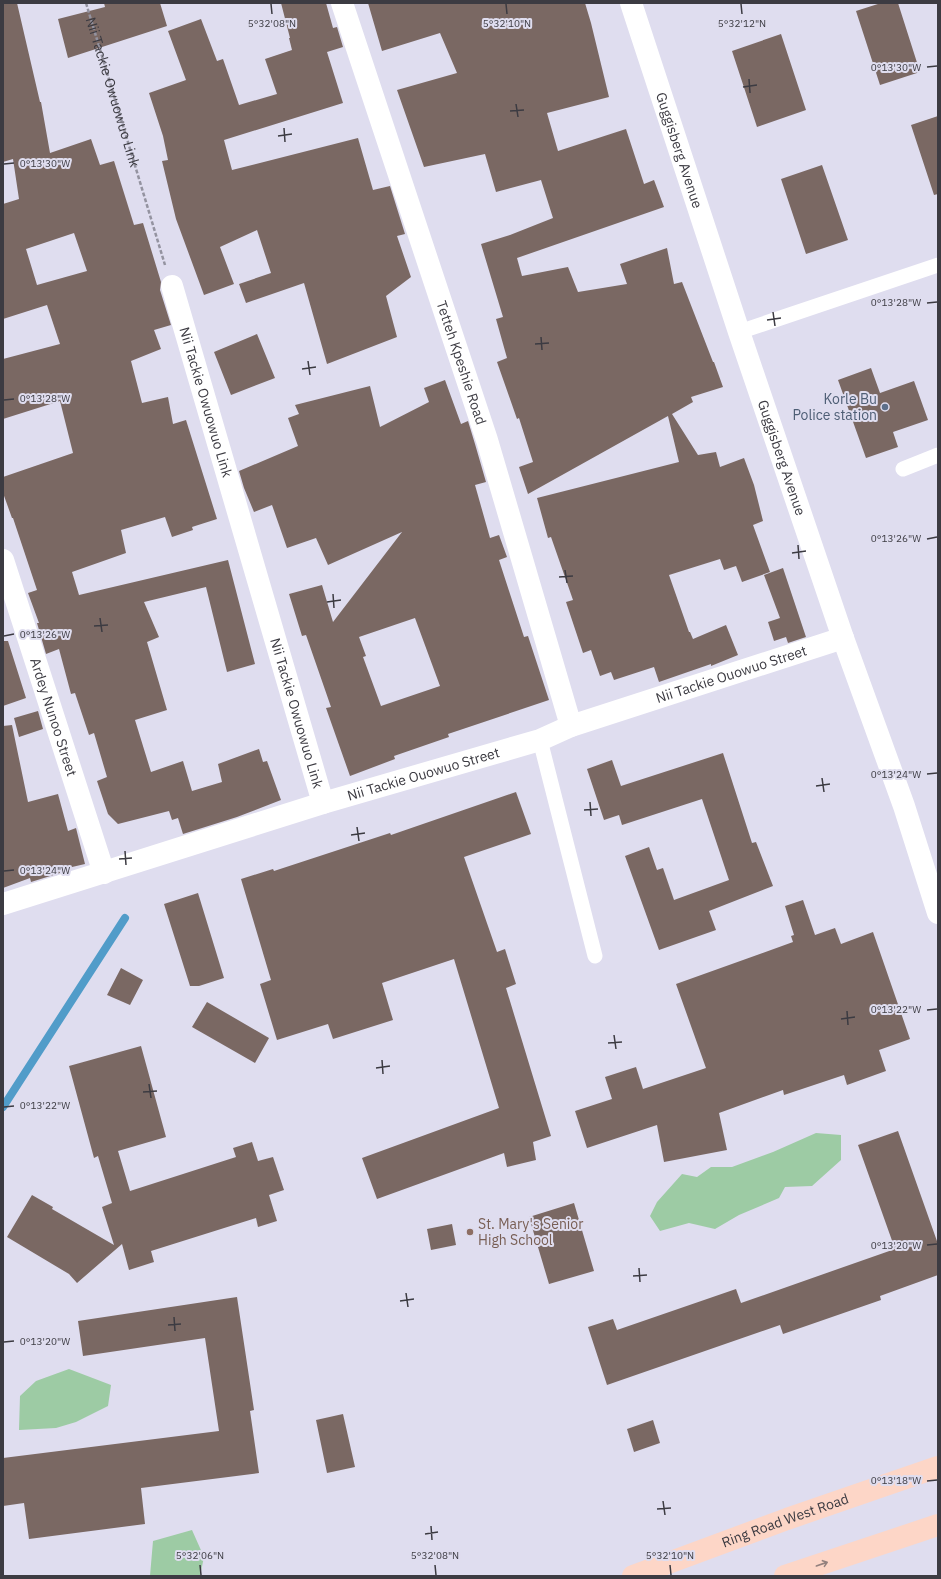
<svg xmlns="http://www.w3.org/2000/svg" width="941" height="1579" font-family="'IBM Plex Sans',sans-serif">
	<rect width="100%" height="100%" fill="#dfddef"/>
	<path fill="#9dcba4" d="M816 1133 841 1135V1160L812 1186 785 1187 779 1198 739 1215 715 1229 689 1223 660 1231 650 1216 657 1202 682 1174 697 1177 711 1167H732L773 1152Z
		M69 1369 111 1385 108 1406 76 1422 56 1428 19 1430 20 1396 36 1381Z
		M192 1530 204 1557 200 1576H150L153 1541Z"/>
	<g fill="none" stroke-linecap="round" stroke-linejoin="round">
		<path stroke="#519cc9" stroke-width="8" d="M3 1107 125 918"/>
	</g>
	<path fill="#7a6863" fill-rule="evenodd" d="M3 3H17L40 102H41L50 153 91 139 100 165 114 161 134 225 143 223 161 282 160 290 171 325 154 330 161 349 131 361 142 403 168 397 173 424 186 420 217 519 192 527 193 530 172 537 165 517 121 530 126 553 72 572 79 595 228 560 255 664 227 672 206 587 144 602 159 637 147 642 167 710 135 720 151 772 183 761 192 791 222 782 218 764 259 749 263 762 267 761 281 800 237 817 183 834 178 818 172 820 169 811 118 824 108 814 97 781 107 777 94 733 89 735 75 693 71 694 59 649 46 654 37 623H39L28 593 37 590 13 518H12L3 493V477L73 453 60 401 3 419V359L60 344 47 305 3 319V204L19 199 13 159 3 162ZM74 233 87 271 37 285 26 249Z
		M104 3H160L167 26 68 58 58 19 105 7Z
		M281 3H326L333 28 337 27 343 47 327 52 343 103 224 140 232 170 358 138 373 190 390 186 405 234 397 236 411 277 386 296 397 337 327 364 304 283 246 303 239 284 271 273 257 230 220 247 234 284 204 295 176 219 162 161 168 160 163 136 149 93 186 80 168 31 201 19 217 61 223 59 239 105 277 94 265 59 292 50 289 38H290Z
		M368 3H585L591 23 609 97 547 113 558 151 626 129 644 184 654 180 664 207 517 258 522 276 568 267 578 292 627 284 620 264 667 248 674 284 682 282 713 362H714L723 387 691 397 693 402 672 414 698 455 716 452 720 467 744 458 754 485 763 521 753 525 770 572 742 582 736 566 724 570 720 559 669 575 689 632H690L693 639 726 625 738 655 711 666V664L659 682 654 667 614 680 611 672 600 676 591 650 583 653 566 602 573 600 551 537 548 538 537 498 679 462 668 416 528 494 519 467 533 462 519 418 517 419 497 362 507 358 496 319 503 317 481 244 510 235 553 218 541 180 496 192 485 154 424 167 397 90 457 73 440 33 382 51Z
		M881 3H898L920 72 880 85 856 11Z
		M781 34 806 110 757 127 732 51Z
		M938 116V194L934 195 911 125Z
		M822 165 848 240 806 254 781 179Z
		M257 334 275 378 231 395 214 352Z
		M871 368 880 393 914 381 928 420 893 432 898 447 866 458 838 380Z
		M445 380 461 424 468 421 475 444 486 482 475 485 490 538 499 535 507 557 499 560 524 637 528 636 549 700 448 734 449 737 394 756 395 759 350 776 326 708 331 707 306 635 302 636 289 594 322 585 333 622 402 532 328 565 316 538 287 548 272 505 254 512 244 488 239 471 298 446 288 418 299 414 295 405 370 386 380 427 429 402 424 388ZM415 618 440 686 381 706 363 657 366 656 359 637Z
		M783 568 806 637 788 643 786 637 774 641 768 622 780 618 764 575Z
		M3 641H8L26 698 3 706Z
		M38 711 43 729 19 737 14 718Z
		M12 725 28 802 58 794 68 831 76 828 85 864 59 870 60 873 31 882 30 878 3 888V726Z
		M723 753 752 843 756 842 773 886 709 911 716 930 659 950 625 856 649 847 657 870 663 868 674 900 729 880 702 799 622 825 619 815 604 820 587 769 612 760 621 786Z
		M516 792 531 834 464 857 497 952 505 949 516 984 506 988 551 1136 533 1142 536 1160 507 1167 504 1153 377 1199 362 1158 499 1108 454 959 382 983 393 1020 333 1039 328 1024 277 1040 260 984 271 980 241 879 273 869 274 871 390 833 391 835Z
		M198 893 224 978 199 986H190L164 904Z
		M803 900 815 935 835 928 841 944 873 932 910 1039 879 1050 886 1071 847 1085 844 1075 784 1095 783 1090 719 1113 727 1150 664 1162 657 1125 587 1148 575 1111 612 1099 605 1077 636 1067 643 1089 706 1068 676 984 793 942 791 936 794 935 785 906Z
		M121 968 143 980 130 1005 107 995Z
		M207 1002 269 1038 255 1063 192 1027Z
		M141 1046 166 1137 118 1151 130 1191 236 1157 233 1148 252 1142 258 1161 273 1157 284 1190 269 1195 277 1221 258 1227 256 1218 151 1251 154 1262 129 1270 122 1244 77 1283 69 1274 7 1237 32 1195 53 1207 52 1209 114 1245 102 1207 112 1203 98 1156 94 1158 69 1066Z
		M898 1131 938 1244V1275L880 1296 881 1300 783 1334 780 1325 607 1385 588 1327 613 1319 617 1330 736 1289 741 1303 895 1249 858 1145Z
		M574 1203 594 1271 549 1284 529 1217Z
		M452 1224 456 1245 431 1250 427 1229Z
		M237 1297 254 1410 250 1411 259 1473 141 1488 145 1524 29 1539 24 1503 3 1506V1458L219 1431 205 1338 83 1356 78 1321Z
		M343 1414 355 1467 327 1473 316 1420Z
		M653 1420 660 1443 634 1452 627 1429Z"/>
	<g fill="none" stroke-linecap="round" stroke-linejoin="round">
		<path stroke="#9493a0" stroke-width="2.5" stroke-dasharray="4 2" stroke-linecap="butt" id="s1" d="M86 3 165 265"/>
		<path stroke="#fff" stroke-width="15" d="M739 332 938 265
			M903 469 938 455
			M540 740 595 956"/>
		<g stroke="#fff" stroke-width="22">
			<path id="s2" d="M342 3 487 440 571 726"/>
			<path id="s3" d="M172 286 323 803"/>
			<path id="s4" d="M3 560 104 873"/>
			<path id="s5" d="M3 904 323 803 540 740 571 726 843 638"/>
		</g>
		<path stroke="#fff" stroke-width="22" id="s6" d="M631 3 739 332 843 638 904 806 938 913"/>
		<g stroke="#fdd6c7" stroke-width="22">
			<path id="s7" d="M633 1576 787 1519 938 1467"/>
			<path d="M785 1576 938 1525"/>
		</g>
	</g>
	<defs><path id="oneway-shaft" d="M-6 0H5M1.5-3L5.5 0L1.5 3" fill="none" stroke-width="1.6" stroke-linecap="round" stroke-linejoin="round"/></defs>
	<use stroke="#93817e" href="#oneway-shaft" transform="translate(822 1564) rotate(-19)"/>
	<path fill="none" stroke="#3c3b42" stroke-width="1.5" d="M271 4 272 14M506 4 507 14M741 4 742 14M927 67 937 66M749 79 750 93M743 87 757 85M516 104 518 117M510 111 524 110M284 128 285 142M278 136 292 134M4 164 14 163M927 303 937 302M773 312 775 326M767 320 781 318M541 337 542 350M535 344 549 343M308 361 310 375M302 369 316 367M4 400 14 399M927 539 937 537M798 545 799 559M792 553 806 551M565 570 567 583M559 577 573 576M333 594 334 608M327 602 341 600M100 618 102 632M94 626 108 625M4 636 14 634M927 774 937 773M822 778 824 792M816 786 830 784M590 802 591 816M584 810 598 809M357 827 359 841M351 835 365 833M125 851 126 865M119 859 132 858M4 871 14 870M927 1010 937 1009M847 1011 848 1025M841 1019 855 1017M614 1035 616 1049M608 1043 622 1042M382 1060 383 1074M376 1068 390 1066M149 1084 151 1098M143 1092 157 1091M4 1107 14 1106M927 1245 937 1244M639 1268 640 1282M633 1276 647 1275M406 1293 408 1307M400 1301 414 1299M174 1317 175 1331M168 1325 181 1324M4 1342 14 1341M927 1481 937 1480M663 1501 665 1515M657 1509 671 1508M431 1526 432 1540M425 1534 438 1532M200 1565 201 1575M435 1565 436 1575M670 1565 671 1575"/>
	<circle fill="#5c6f8a" stroke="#dfddef" stroke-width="1.5" cx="885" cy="407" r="4"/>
	<circle fill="#8d6e63" stroke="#dfddef" stroke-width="1.5" cx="470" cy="1232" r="4"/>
	<g text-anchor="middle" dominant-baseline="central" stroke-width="4" stroke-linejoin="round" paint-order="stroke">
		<g font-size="14" fill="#3c3b42" stroke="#dfddef">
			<text stroke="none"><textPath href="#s1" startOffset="93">Nii Tackie Owuowuo Link</textPath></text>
			<text stroke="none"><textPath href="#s6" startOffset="155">Guggisberg Avenue</textPath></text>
			<text stroke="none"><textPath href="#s2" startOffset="379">Tetteh Kpeshie Road</textPath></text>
			<text stroke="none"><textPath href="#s3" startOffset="121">Nii Tackie Owuowuo Link</textPath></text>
			<text stroke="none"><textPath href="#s6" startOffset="479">Guggisberg Avenue</textPath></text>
			<text stroke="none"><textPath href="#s5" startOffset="764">Nii Tackie Ouowuo Street</textPath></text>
			<text stroke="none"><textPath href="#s3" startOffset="445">Nii Tackie Owuowuo Link</textPath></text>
			<text stroke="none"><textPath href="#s4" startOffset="165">Ardey Nunoo Street</textPath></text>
			<text stroke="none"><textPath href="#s5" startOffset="440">Nii Tackie Ouowuo Street</textPath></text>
			<text stroke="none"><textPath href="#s7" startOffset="162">Ring Road West Road</textPath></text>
		</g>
		<g font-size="14" fill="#4e5e75" stroke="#dfddef" text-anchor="end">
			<text x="877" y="399">Korle Bu<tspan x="877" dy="16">Police station</tspan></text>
		</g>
		<g font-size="14" fill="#785e54" stroke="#dfddef" text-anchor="start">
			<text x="478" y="1224">St. Mary's Senior<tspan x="478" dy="16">High School</tspan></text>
		</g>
	</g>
	<g font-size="10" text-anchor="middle" fill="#3c3b42" stroke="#dfddef" stroke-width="4" stroke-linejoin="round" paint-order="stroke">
		<text x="272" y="27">5°32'08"N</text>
		<text x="507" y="27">5°32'10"N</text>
		<text x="742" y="27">5°32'12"N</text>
		<text x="896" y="71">0°13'30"W</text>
		<text x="45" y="167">0°13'30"W</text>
		<text x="896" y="306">0°13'28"W</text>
		<text x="45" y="402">0°13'28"W</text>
		<text x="896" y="542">0°13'26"W</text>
		<text x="45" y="638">0°13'26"W</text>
		<text x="896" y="778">0°13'24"W</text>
		<text x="45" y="874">0°13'24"W</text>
		<text x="896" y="1013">0°13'22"W</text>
		<text x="45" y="1109">0°13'22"W</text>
		<text x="896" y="1249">0°13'20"W</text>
		<text x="45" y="1345">0°13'20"W</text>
		<text x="896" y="1484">0°13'18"W</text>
		<text x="200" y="1559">5°32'06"N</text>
		<text x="435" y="1559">5°32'08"N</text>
		<text x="670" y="1559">5°32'10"N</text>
	</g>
	<rect width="941" height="1579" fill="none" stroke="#3c3b42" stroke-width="8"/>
</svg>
